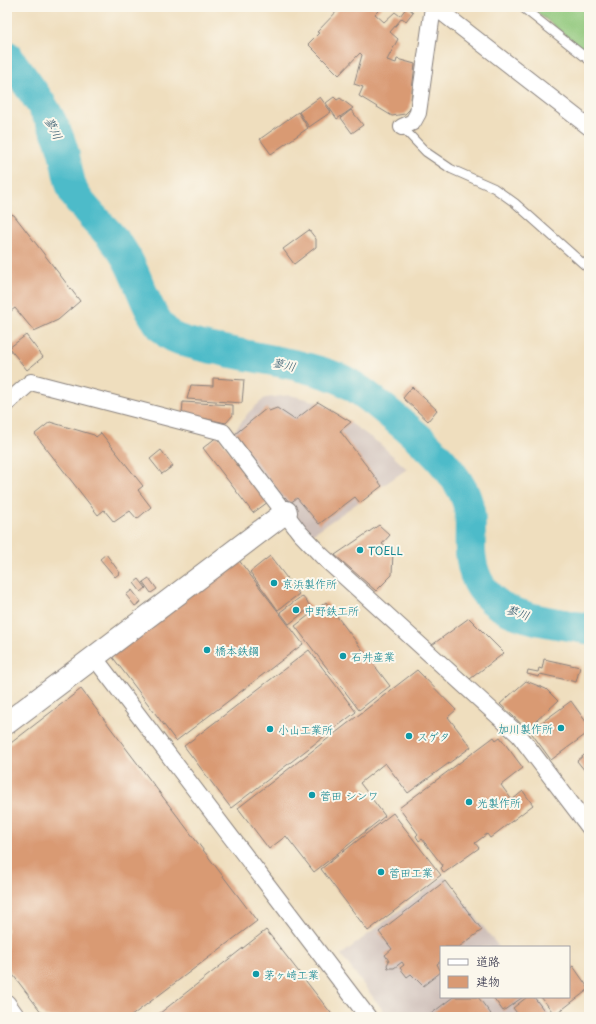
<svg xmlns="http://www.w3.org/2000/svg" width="596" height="1024" font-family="'Playpen Sans','Klee One',sans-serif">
	<rect width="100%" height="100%" fill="#fbf7ec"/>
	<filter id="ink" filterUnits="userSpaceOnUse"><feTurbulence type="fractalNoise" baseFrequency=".025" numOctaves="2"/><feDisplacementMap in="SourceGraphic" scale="8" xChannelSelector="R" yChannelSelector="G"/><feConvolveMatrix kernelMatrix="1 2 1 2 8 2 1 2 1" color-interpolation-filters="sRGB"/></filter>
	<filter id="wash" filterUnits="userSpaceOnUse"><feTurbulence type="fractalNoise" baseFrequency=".012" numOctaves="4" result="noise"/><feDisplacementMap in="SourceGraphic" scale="16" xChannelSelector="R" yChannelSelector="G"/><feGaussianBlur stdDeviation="0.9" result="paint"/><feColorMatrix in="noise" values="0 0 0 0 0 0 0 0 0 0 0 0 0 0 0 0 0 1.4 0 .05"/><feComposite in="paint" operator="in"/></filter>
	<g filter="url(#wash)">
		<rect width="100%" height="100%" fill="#efdebe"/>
		<path fill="#cfc0ba" d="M290 395 322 403 380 444 407 469 311 535 231 436 249 412 265 398Z
			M444 876 499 947H441V997H537L553 1017H388L341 955Z"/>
		<path fill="#90c87b" stroke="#59755b" d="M530 7H589V54L533 9Z"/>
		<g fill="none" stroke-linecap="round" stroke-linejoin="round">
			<path stroke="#4ebbc9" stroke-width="31" d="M7 56C27 84 50 111 61 144 67 159 67 181 75 195 90 218 113 233 126 257 140 281 146 312 166 332 175 342 211 348 225 351 262 359 302 364 338 378 353 384 366 395 379 405 409 430 444 455 463 491 475 515 468 533 471 557 478 619 539 619 589 629"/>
		</g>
		<g id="blocks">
			<path fill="#d99a73" d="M341 7H382L375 14 384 22 395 12 400 16 407 7 413 12 406 21 402 18 390 32 398 39 387 60 396 63 397 59 415 64 410 109 405 114 392 116 359 96 363 87 354 84 362 55 360 53 339 75 308 44 319 33 317 32Z
				M320 97 331 112 309 127 299 112Z
				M334 97 337 100 340 98 353 108 337 119 326 103Z
				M351 110 363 125 352 133 341 118Z
				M298 112 308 128 271 154 260 139Z
				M7 213 14 215 80 301 58 320 34 331 15 308 7 314Z
				M309 230 316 239V247L294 264 283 249Z
				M26 335 43 357 27 370 9 348Z
				M213 378 244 380 242 403 187 399 191 385 213 386Z
				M412 387 437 410 428 421 403 398Z
				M183 402 233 405V415L226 423 182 414Z
				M318 402 351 422 340 431 382 486 360 503 355 497 319 524 297 498 290 503 285 497 284 498 235 434 267 408 269 411 277 408 295 420Z
				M50 422 94 435 96 437 101 433 143 486 138 490 151 507 137 519 130 511 114 522 104 510 98 515 35 434Z
				M218 436 268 502 253 513 203 448Z
				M161 450 173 466 162 474 150 459Z
				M379 525 390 535 382 544 393 551 392 575 376 591 335 555Z
				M106 554 120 573 115 577 100 559Z
				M270 556 299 594 278 610 250 572Z
				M238 559 303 644 176 741 111 655Z
				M149 578 157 589 151 593 143 582Z
				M139 579 146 588 141 592 134 583Z
				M132 590 141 602 135 606 126 595Z
				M302 596 311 607 289 624 280 612Z
				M326 602 390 686 359 710 295 626Z
				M469 618 504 653 470 679 432 645Z
				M309 650 356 712 231 808 184 746Z
				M544 659 580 667 576 682 540 674 539 677 527 674 528 670 538 672 539 668 542 669Z
				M417 670 456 710 448 717 471 747 408 793 385 763 360 783 385 816 314 872 286 836 269 849 238 808Z
				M526 681 546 689 558 701 527 729 500 704Z
				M81 689 257 921 130 1017H45L7 967V746Z
				M571 701 589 726V732L551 760 530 731Z
				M494 737 496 740 500 737 523 768 501 785 512 800 523 791 533 805 490 838 487 834 475 843 479 848 444 873 441 868 443 866 422 839 419 841 416 836 418 834 399 808Z
				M589 751V776L577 761Z
				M393 813 441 875 368 931 321 869Z
				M445 881 482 930 459 947H441V961L437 964 441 972 423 986 411 974 407 977 400 968 404 965 402 962 394 968H388L387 965 389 961 385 955 392 949 379 932Z
				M266 930 334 1017H155Z
				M573 966 589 989 555 1015 541 997H569V969Z
				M453 997H478L491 1014 487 1017H427Z
				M493 997H523L503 1011Z
				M527 997H534L549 1017H520L513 1008Z"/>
		</g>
	</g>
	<g filter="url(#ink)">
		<use href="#blocks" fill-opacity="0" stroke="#88807c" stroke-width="1"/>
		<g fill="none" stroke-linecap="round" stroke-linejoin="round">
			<defs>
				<path id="lane" d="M522 7 589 60
					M402 127 426 152 451 169 494 188 515 203 589 269"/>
				<path id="street" d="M435 7 589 127
					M402 127 413 122 418 113 433 7
					M7 403 31 382 223 432 300 533 322 556 519 735 589 827
					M94 657 368 1017
					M7 1003 17 1017"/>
				<path id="secondary" d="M7 723 286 512"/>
			</defs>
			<use href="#lane" stroke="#88807c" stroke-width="10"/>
			<use href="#street" stroke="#88807c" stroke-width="18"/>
			<use href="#secondary" stroke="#88807c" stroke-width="24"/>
			<use href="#lane" stroke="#fff" stroke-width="8"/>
			<use href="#street" stroke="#fff" stroke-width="16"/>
			<use href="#secondary" stroke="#fff" stroke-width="22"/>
		</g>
	</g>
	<g fill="#0f9aa8" stroke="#fbf7ec" stroke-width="1.5">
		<circle cx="360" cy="550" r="4"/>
		<circle cx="274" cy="583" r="4"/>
		<circle cx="296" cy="610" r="4"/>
		<circle cx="207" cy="650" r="4"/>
		<circle cx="343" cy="656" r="4"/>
		<circle cx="561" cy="728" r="4"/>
		<circle cx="270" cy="729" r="4"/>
		<circle cx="409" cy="736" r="4"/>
		<circle cx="312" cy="795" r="4"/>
		<circle cx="469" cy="802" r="4"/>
		<circle cx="381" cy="872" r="4"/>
		<circle cx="256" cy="974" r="4"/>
	</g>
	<g text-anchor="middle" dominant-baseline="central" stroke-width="4" stroke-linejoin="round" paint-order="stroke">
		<g font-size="11" fill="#0d838f" stroke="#fbf7ec" text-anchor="start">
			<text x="368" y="550">TOELL</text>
			<text x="282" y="583">京浜製作所</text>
			<text x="304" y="610">中野鉄工所</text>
			<text x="215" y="650">橋本鉄鋼</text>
			<text x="351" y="656">石井産業</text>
			<text x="553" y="728" text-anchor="end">加川製作所</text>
			<text x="278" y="729">小山工業所</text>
			<text x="417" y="736">スゲタ</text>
			<text x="320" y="795">菅田 シンワ</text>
			<text x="477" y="802">光製作所</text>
			<text x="389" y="872">菅田工業</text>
			<text x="264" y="974">茅ヶ崎工業</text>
		</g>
		<g font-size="12" font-style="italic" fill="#31586d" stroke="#fbf7ec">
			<text transform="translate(54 128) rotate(64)">蓼川</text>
			<text transform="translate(284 364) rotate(12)">蓼川</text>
			<text transform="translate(518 612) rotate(18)">蓼川</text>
		</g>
	</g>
	<rect width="596" height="1024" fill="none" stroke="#fbf7ec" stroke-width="24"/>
	<rect x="440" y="946" width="130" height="52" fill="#fbf7ec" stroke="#a4a2a5"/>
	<rect x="448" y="959" width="20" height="6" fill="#ffffff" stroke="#a4a2a5"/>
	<text x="476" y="966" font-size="12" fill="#22223b">道路</text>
	<rect x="448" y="976" width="20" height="12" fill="#d99a73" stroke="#a4a2a5"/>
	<text x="476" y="986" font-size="12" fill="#22223b">建物</text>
</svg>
